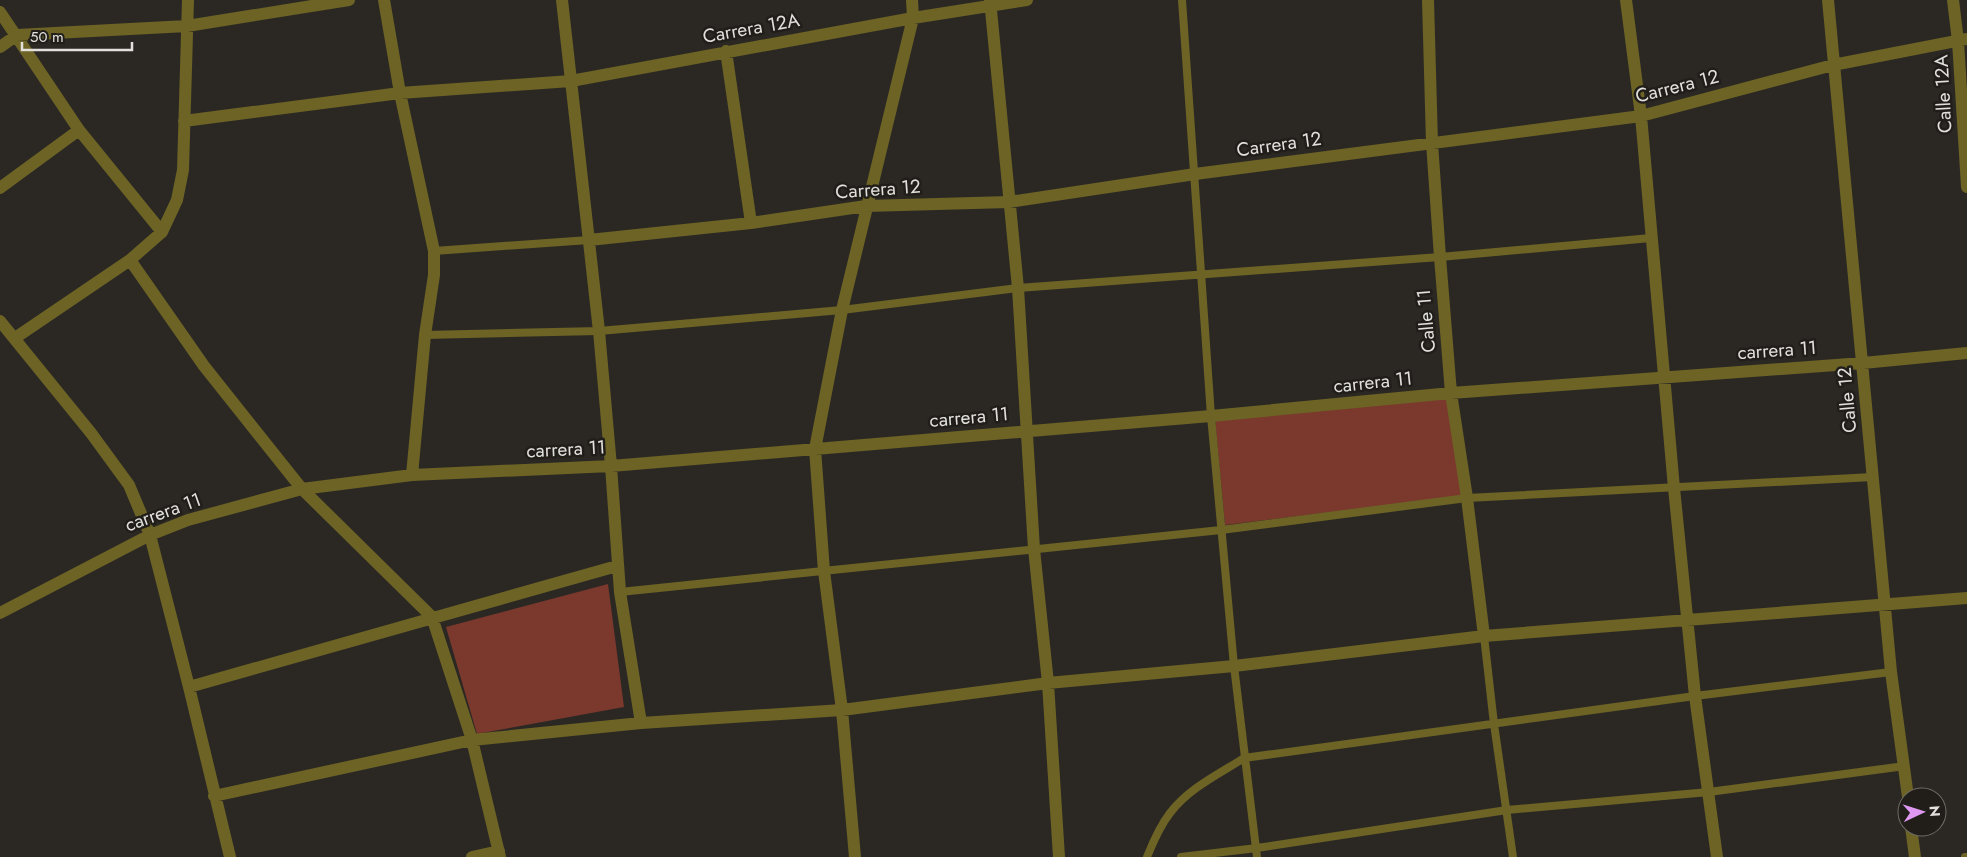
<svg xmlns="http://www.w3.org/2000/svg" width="1967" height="857" font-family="Jost,sans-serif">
	<rect width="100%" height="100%" fill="#2b2824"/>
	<path fill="#7b382d" d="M1448 397 1463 496 1225 525 1215 419Z
		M608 584 624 707 477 734 446 627Z"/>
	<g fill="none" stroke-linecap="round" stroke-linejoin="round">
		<path stroke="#6c6325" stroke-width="8" d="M1182 0 1211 416 1234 666 1257 857
			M434 251 589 240
			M425 335 599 331 842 310 1018 288 1440 257 1651 238
			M620 592 1221 530 1467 498 1873 477
			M1484 636 1494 724 1513 857
			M1147 857C1153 842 1160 826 1170 813 1189 788 1219 774 1244 758L1695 696 1891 672
			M1181 857 1257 848 1507 810 1709 792 1905 766
			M1965 857H1967"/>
		<path stroke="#6c6325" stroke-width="12" d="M384 0 400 93 434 251V275L425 335 412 475
			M562 0 599 331 611 466 620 592 641 723
			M990 0 1018 288 1034 549 1048 683 1059 857
			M1428 0 1432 143 1440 257 1451 393 1467 498 1484 636
			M1626 0 1641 116 1674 488 1695 696 1717 857
			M1828 0 1891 672 1908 797
			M1953 0 1958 41 1967 187
			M0 12 79 130 162 232 130 260 204 366 302 489 432 617 472 740 500 857
			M0 47 17 35 187 26 349 0
			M726 51 751 223
			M184 121 400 93 571 81 913 18 1027 0
			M0 188 79 130
			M162 232 177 200 183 170 188 0
			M589 240 751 223 866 206 1009 202 1195 174 1641 116 1833 65 1967 39
			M0 321 91 433 129 485 150 535 189 687 230 857
			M15 338 130 260
			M0 613 150 535 188 520 302 489 412 475 611 466 1211 416 1451 393 1863 363 1967 353
			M189 687 617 566
			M214 796 472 740 641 723 842 710 1048 683 1234 666 1484 636 1967 598
			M1911 827 1915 857
			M472 857 499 851
			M855 857 842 710 824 571 815 449 842 310 913 18 912 0"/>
	</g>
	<g text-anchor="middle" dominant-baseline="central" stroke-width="5" stroke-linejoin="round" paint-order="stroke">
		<g font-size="19" fill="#e2e0dd" stroke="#211e1a">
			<text transform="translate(751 28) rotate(-10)">Carrera 12A</text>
			<text transform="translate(1677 86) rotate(-14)">Carrera 12</text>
			<text transform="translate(1943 94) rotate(-93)">Calle 12A</text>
			<text transform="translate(1279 144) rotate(-8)">Carrera 12</text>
			<text transform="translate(878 189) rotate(-4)">Carrera 12</text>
			<text transform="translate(1426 321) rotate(-95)">Calle 11</text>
			<text transform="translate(1777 350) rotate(-4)">carrera 11</text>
			<text transform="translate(1373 382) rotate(-6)">carrera 11</text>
			<text transform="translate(1847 400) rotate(-95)">Calle 12</text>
			<text transform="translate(969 417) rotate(-5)">carrera 11</text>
			<text transform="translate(566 449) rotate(-3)">carrera 11</text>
			<text transform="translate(163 512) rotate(-20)">carrera 11</text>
		</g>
	</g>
	<g transform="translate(1922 812) rotate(86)"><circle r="24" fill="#211e1a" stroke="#6e6c68"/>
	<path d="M0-4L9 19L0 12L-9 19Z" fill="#de98f2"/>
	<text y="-8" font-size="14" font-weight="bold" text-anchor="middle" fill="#e2e0dd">N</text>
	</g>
	<path d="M22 42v8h110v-8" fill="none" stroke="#e2e0dd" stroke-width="2.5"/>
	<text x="30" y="42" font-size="15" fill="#e2e0dd" stroke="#211e1a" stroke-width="4" paint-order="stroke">50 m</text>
</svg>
